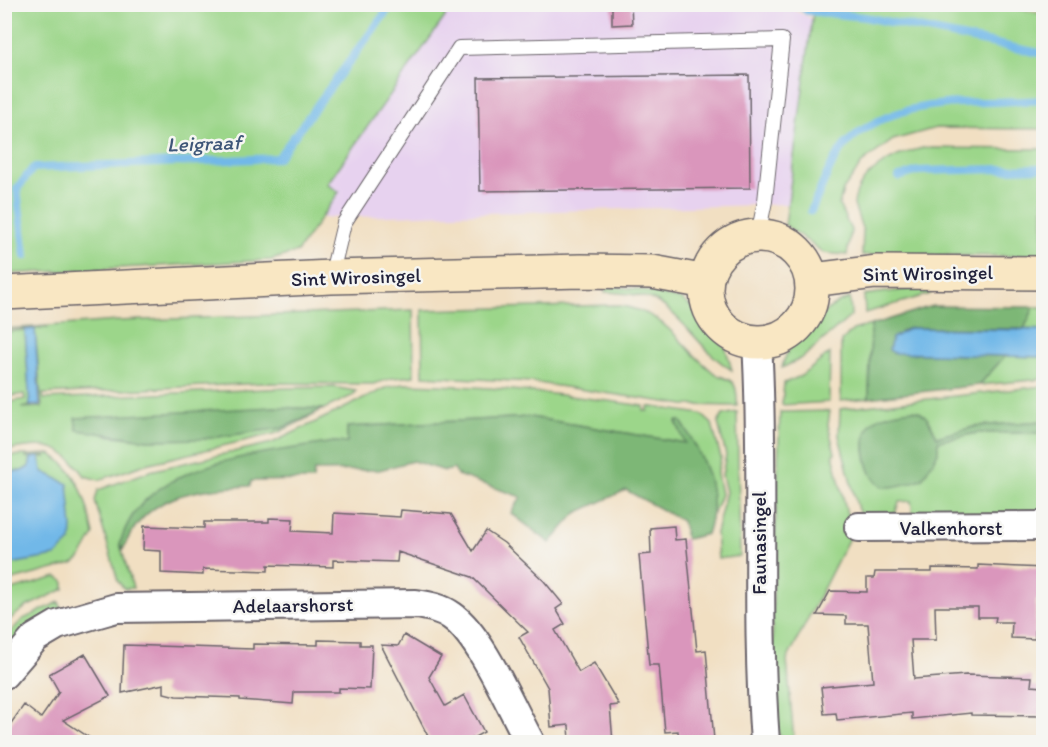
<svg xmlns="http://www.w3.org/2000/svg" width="1048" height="747" font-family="Itim,sans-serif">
	<rect width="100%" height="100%" fill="#f6f6f2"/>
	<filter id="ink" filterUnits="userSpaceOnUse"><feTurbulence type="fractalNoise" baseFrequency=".0167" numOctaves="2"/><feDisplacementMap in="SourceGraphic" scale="12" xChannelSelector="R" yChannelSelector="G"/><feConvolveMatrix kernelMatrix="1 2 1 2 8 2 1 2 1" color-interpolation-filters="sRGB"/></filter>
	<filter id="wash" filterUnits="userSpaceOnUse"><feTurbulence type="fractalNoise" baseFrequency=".008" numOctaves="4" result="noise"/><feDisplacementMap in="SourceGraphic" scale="24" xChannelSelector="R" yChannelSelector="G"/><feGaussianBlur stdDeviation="1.35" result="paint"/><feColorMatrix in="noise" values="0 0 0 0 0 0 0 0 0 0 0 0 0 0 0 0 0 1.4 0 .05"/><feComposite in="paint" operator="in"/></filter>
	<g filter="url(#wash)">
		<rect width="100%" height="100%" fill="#f1dfc2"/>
		<path fill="#e7d2ef" d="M449 5H766L790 8 812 19 787 204 322 218 339 192 327 185 445 17Z"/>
		<path fill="#9cd68a" stroke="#5f7c62" stroke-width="1.5" d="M5 4H449V5L445 17 327 184 339 192 297 252 271 260 5 274Z
			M1003 5 1043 14V129L936 128 893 140 863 162 843 190 839 205 851 230 847 255 824 253 785 225 814 5Z
			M923 148 1043 149V256L862 255 863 231 854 205C856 173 895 154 923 148Z
			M606 286 635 289 681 299 696 310 711 334 725 346 732 370C702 352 685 319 659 303 643 294 623 293 605 292Z
			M919 288H930V294L865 313 864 295Z
			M850 298 851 316 802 358 782 368C787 341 823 307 850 298Z
			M615 305C668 311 676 343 713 372 719 377 729 378 733 383 738 389 737 399 737 406L685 405 531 382 423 376 422 310Z
			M1034 307H1043V330L1024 329Z
			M413 310 414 376 393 378 373 384 264 383 43 394 44 399 288 388 333 387 356 391 354 395 324 409 273 407 104 435 148 440 203 439 282 428 308 414 314 415 277 433 146 464 99 480 85 476C60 441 45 444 5 450V403L25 399 24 394 5 397V332L25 330 30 406 21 408 42 407 35 329 48 328 5 329 118 321Z
			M871 325 869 398 841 401V341L853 330Z
			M830 353 829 402 782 405 784 383 801 376Z
			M1005 356 1043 357V379L979 385Z
			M403 384C485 385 564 394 644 406V411H648V406L701 414 712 424 721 458 717 474 721 494 714 513 703 462 680 421 676 422 686 443 530 417 347 427V443L334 442 225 462 209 468 144 501 131 518 120 544 133 588 124 589 118 581 95 501 98 490 150 471 272 443 386 388Z
			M1043 386V421L977 426 937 437 930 422 865 435V451L871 473 938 441 977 433H1043V519L913 514 911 501 899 502 895 514 863 517 858 510 839 436 840 409Z
			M830 411 828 425 835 453 833 454 847 514 855 526 787 660 794 742H785L777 732 772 621 780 412Z
			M737 412 740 556 718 559 716 533 726 492 722 475 726 455 718 423 723 415Z
			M50 454C80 470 87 504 94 534L80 559 73 564 5 582V565L12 563 42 471 40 457H46L45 456 25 457 31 458 29 467 22 471 5 472 4 456Z
			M56 577 64 581V589L26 607 5 623V592Z
			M59 602 63 614 5 655V637L23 619Z"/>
		<path fill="#7db776" stroke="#506c58" stroke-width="1.5" d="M932 306 1034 307 1024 329 910 328 901 331 894 353 1005 356 979 385 869 398 871 325Z
			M273 407 324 409 282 428 203 439 148 440 77 430 75 418Z
			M914 410C927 412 932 427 937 437L977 426 1043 421V433H977L938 441V453L922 479C912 482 896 488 885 487 867 484 859 438 870 425 878 414 901 411 914 410Z
			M530 417 685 443 676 421H681C703 456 722 492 707 534L686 539 682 521 626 490 576 513 550 543 511 513 521 497 457 475 454 469 445 471 413 461 379 470 314 471 313 480 251 481 250 486C197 489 144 493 123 550L120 544C142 458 263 455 334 442L347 443V427Z"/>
		<path fill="#71b8e8" stroke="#4a6d92" stroke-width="1.5" d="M910 328 1043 330V357L894 353 889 350 892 338Z
			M35 329 40 405 30 406 25 330Z
			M40 457 42 471 68 484 72 528 71 541 55 556 5 565V472L22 471 29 467 31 458Z"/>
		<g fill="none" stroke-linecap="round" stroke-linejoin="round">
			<path stroke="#71b8e8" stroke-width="8" d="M799 4 807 11 865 17 1044 54
				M4 11 11 4
				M899 177 918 171 1044 168
				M811 211C822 188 830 160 848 142 898 93 981 105 1044 100
				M25 256 17 189 33 168 278 158 392 4"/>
		</g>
		<g id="blocks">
			<path fill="#da96bc" d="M612 4H631L632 24 612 25Z
				M749 75 750 188 480 191 478 78Z
				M401 510 451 514 473 551 486 531 504 543 544 581 563 604 556 609 565 624 555 630 579 672 594 663 619 705 610 706 613 742H570L569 725 551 727 548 688 519 637 528 632 472 577 398 552 397 562 333 560V567L268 565V571L203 569V575L161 573V551L143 550 144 526 204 528V522H269V518L293 519 292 531 333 533 334 513 400 517Z
				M674 526 675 540 686 539 697 651 706 650 714 740 679 742 678 731 665 732 659 665H649L639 555 651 554 650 528Z
				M978 565 1044 568V600H1036L1035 639 1011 638 1012 622H995L996 617H978V607H935L936 640H911L914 679 966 675 1032 677 1031 686 1044 687V716L971 715V713L912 719V713L837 720 836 713 824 714 821 687 873 682 868 624H846V616L817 615 830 591 867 592V578H874L875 572H932V568L978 569Z
				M404 635 441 657 429 677 445 706 464 695 484 732 466 742H431L381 645 398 646Z
				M318 640 360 641V645H372L370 689 339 688V692H294L293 704 240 700V698L176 696 164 693V684L122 693 124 645 253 649V644L318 645Z
				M85 654 110 696 63 720 96 742H4V733L24 705 41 718 59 692 49 674Z"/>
		</g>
	</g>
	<g filter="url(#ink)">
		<use href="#blocks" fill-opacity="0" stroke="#6a646a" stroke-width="1.5"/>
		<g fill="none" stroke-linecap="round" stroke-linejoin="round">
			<defs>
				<path id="lane" d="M331 277 344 223 459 48 782 40 765 201 758 235"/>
				<path id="street" d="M757 342C765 476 755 609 765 742
					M859 527 1044 526
					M4 674 35 638 57 625 116 608 416 604C429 606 441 608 452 616 482 637 511 708 530 742"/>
				<path id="secondary" d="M706 289a53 53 0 1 1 106 0a53 53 0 1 1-106 0Z
					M812 280 876 272 1044 273
					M4 293 331 277 581 271 652 272 706 282"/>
			</defs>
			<use href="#lane" stroke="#6a646a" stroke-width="16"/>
			<use href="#street" stroke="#6a646a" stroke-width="32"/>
			<use href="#secondary" stroke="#6a646a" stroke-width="36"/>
			<use href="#lane" stroke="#fff" stroke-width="14"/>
			<use href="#street" stroke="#fff" stroke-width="28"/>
			<use href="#secondary" stroke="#f9e7c3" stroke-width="33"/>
		</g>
	</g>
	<g text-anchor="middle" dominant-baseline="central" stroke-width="5" stroke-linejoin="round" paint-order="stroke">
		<g font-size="20" fill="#22223b" stroke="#f6f6f2">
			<text transform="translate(928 273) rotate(-1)">Sint Wirosingel</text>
			<text transform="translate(356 277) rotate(-2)">Sint Wirosingel</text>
			<text x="951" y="528">Valkenhorst</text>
			<text transform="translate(759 543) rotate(-90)">Faunasingel</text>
			<text transform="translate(293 605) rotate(-1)">Adelaarshorst</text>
		</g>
		<g font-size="21" font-style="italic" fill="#3e5678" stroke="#f6f6f2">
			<text transform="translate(204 143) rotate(-2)">Leigraaf</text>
		</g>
	</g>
	<rect width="1048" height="747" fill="none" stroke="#f6f6f2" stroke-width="24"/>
</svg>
